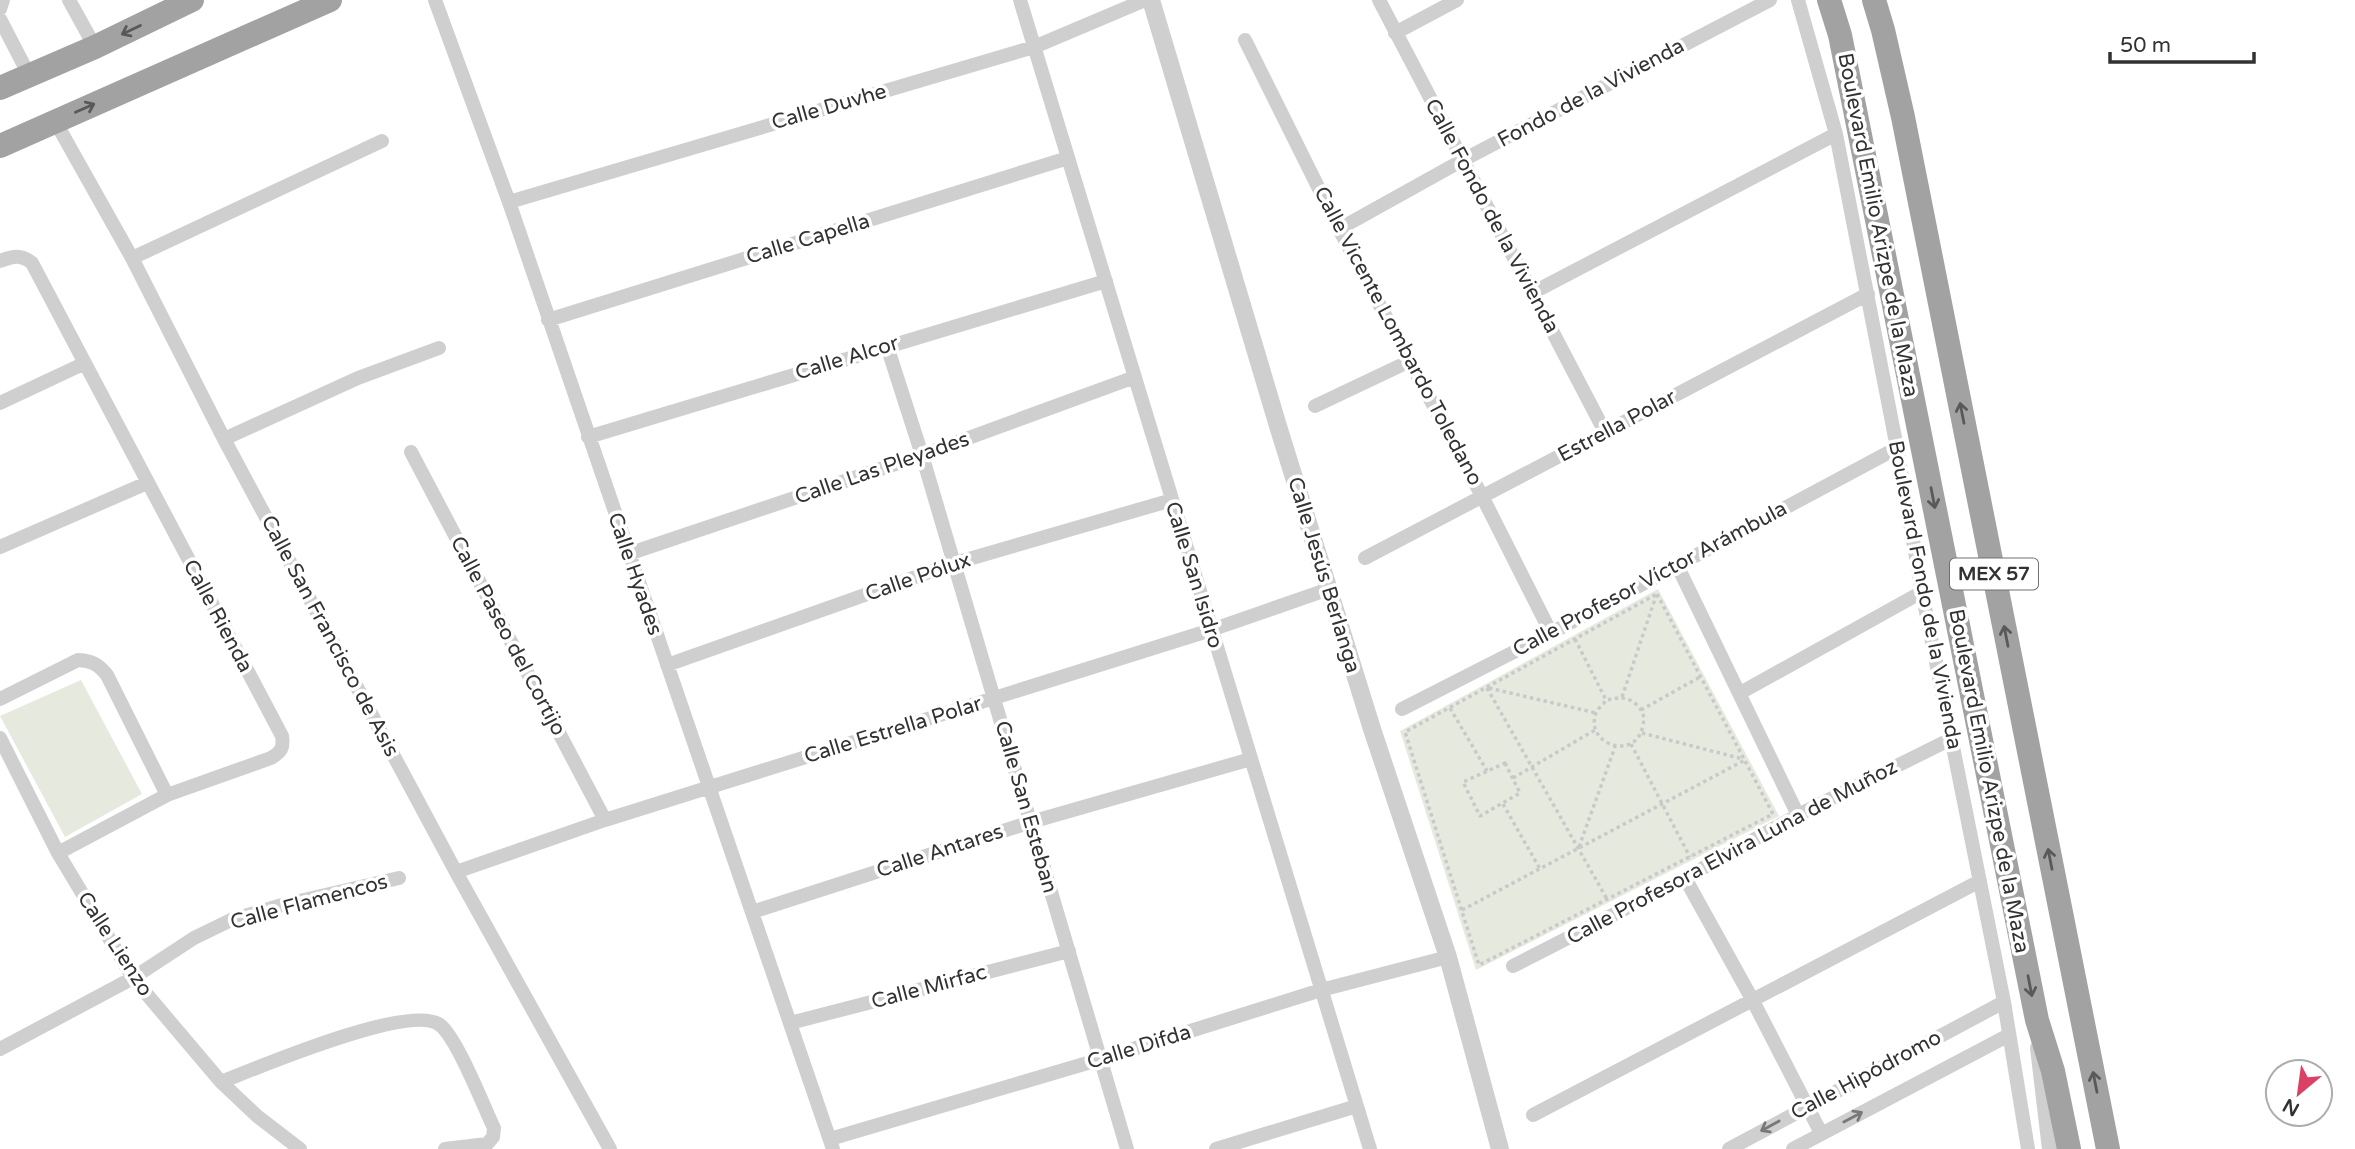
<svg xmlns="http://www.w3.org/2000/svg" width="2355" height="1149" font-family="'Varela Round',sans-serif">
	<rect width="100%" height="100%" fill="#fff"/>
	<path fill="#e6eade" d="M1658 589 1779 816 1476 970 1400 731Z
		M81 680 142 794 65 837 0 716Z"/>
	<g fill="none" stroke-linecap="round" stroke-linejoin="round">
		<path stroke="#c9c9c9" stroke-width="3.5" stroke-dasharray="3.5 3.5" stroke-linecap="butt" d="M1657 594 1773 814 1479 965 1405 732Z
			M1575 639 1606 700C1604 704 1597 709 1596 713 1584 745 1637 762 1643 725 1645 717 1643 711 1637 705 1626 695 1619 698 1606 700
			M1487 688 1607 899
			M1489 688 1596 713
			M1622 697 1656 596
			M1450 708 1487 771
			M1641 710 1700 677
			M1642 733 1743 759
			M1631 744 1690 857
			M1505 763 1520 793 1480 816 1463 782Z
			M1513 778 1595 730
			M1503 804 1540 869
			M1579 847 1615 747
			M1462 910 1745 760"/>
		<path stroke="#cfcfcf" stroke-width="14" d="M69 0 95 47
			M435 0 509 202 833 1149
			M1020 0 1370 1149
			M1379 0 1605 432
			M1798 0 1836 134 1897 448 1922 592 2004 1002 2028 1149
			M0 9 3 0
			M0 19 29 75
			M1395 33 1457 0
			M1245 40 1339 229 1483 498 1551 633
			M55 121 132 258 224 439 456 872 610 1149
			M509 202 1034 47 1145 0
			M1339 229 1463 160 1770 0
			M132 258 382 141
			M0 261C13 256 21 254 32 263L282 736C284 748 281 752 271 758L167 795 58 853
			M1532 293 1836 134
			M548 320 1068 158
			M887 346 922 455 1127 1149
			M0 403 83 364
			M1315 406 1410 361
			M588 437 1106 281
			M224 439 358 378 439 348
			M411 452 605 820
			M0 547 147 483
			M628 554 922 455 1135 377
			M1365 558 1868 294
			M1677 565 1798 815
			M667 665 955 563 1172 500
			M1740 693 1922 592
			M0 699 78 660C92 661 98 664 107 675L167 795
			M1402 709 1551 633 1897 448
			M0 738 58 853 133 978 221 1082 257 1116 300 1149
			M456 872 605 820 1211 630 1329 589
			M1685 878 1752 999 1821 1133
			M752 912 1031 822 1251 759
			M1513 966 1685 878 1798 815 1951 739
			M790 1023 1069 951
			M0 1049 133 978 194 938 231 920 282 905 399 878
			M221 1082C257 1068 411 1002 440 1025 457 1038 483 1105 494 1128L493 1137 487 1144 445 1149
			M1533 1115 1980 881
			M830 1139 1101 1059 1321 990 1448 957
			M1216 1149 1357 1106
			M1729 1149 2004 1002
			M1793 1149 2009 1035"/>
		<path stroke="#cfcfcf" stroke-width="18" d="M1151 0 1278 426 1372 729 1448 957 1500 1149
			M2039 1048 2051 1149"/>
		<path stroke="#a2a2a2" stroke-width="24" d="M1829 0 1840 35 2037 1020 2053 1071 2069 1149
			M1874 0 1883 30 1903 117 2108 1149
			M0 88 95 47 192 0
			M0 146 330 0"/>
	</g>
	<defs><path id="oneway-shaft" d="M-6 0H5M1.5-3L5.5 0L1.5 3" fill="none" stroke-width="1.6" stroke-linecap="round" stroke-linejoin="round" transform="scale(1.75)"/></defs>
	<g stroke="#595959">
		<use href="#oneway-shaft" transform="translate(131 30) rotate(154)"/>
		<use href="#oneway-shaft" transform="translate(85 108) rotate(-24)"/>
		<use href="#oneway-shaft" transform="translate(1962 413) rotate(-101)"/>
		<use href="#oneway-shaft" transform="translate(1933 498) rotate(79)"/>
		<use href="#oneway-shaft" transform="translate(2006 636) rotate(-101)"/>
		<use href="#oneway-shaft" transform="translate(2050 859) rotate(-101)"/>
		<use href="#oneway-shaft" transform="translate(2030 986) rotate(79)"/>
		<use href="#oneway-shaft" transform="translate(2095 1082) rotate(-101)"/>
	</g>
	<g stroke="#797979">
		<use href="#oneway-shaft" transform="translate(1853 1117) rotate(-28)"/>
		<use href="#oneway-shaft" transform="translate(1770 1126) rotate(151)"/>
	</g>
	<g text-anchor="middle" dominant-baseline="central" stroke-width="7" stroke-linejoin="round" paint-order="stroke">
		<rect fill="#fff" stroke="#707070" stroke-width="2" x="1950" y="558.5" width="88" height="31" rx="5"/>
		<g font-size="19" font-weight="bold" fill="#323232">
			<text x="1994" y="574">MEX 57</text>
		</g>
		<g font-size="21" fill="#323232" stroke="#fff">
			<text transform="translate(1591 93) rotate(-28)">Fondo de la Vivienda</text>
			<text transform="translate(829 107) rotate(-16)">Calle Duvhe</text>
			<text transform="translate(1492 216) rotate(62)">Calle Fondo de la Vivienda</text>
			<text transform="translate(1878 225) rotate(79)">Boulevard Emilio Arizpe de la Maza</text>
			<text transform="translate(808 239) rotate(-17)">Calle Capella</text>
			<text transform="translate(1398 336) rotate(62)">Calle Vicente Lombardo Toledano</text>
			<text transform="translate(847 358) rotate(-17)">Calle Alcor</text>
			<text transform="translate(1617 426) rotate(-28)">Estrella Polar</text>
			<text transform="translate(882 468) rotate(-19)">Calle Las Pleyades</text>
			<text transform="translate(635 574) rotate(71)">Calle Hyades</text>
			<text transform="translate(1194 575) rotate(73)">Calle San Isidro</text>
			<text transform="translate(1324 575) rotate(73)">Calle Jesús Berlanga</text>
			<text transform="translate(918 577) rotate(-19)">Calle Pólux</text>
			<text transform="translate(1650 579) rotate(-28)">Calle Profesor Víctor Arámbula</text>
			<text transform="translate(1925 595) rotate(79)">Boulevard Fondo de la Vivienda</text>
			<text transform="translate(218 616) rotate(62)">Calle Rienda</text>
			<text transform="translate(330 636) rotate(62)">Calle San Francisco de Asis</text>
			<text transform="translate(508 636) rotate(62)">Calle Paseo del Cortijo</text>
			<text transform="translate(893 730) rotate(-17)">Calle Estrella Polar</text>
			<text transform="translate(1989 781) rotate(79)">Boulevard Emilio Arizpe de la Maza</text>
			<text transform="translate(1026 807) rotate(74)">Calle San Esteban</text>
			<text transform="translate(940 851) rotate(-18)">Calle Antares</text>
			<text transform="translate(1732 852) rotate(-28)">Calle Profesora Elvira Luna de Muñoz</text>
			<text transform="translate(309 902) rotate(-15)">Calle Flamencos</text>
			<text transform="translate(115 944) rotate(57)">Calle Lienzo</text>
			<text transform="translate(929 987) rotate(-15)">Calle Mirfac</text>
			<text transform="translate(1139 1047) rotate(-17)">Calle Difda</text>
			<text transform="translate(1866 1075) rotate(-28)">Calle Hipódromo</text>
		</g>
	</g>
	<g transform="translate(2299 1093) rotate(209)"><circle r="33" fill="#ffffff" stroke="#adadad" stroke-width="2"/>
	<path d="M0-5L12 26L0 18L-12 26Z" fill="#db4164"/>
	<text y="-10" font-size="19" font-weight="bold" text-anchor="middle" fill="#323232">N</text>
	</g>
	<path d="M2110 52v10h144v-10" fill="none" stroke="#323232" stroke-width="3.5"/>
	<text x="2120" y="52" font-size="21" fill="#323232" stroke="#ffffff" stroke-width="5" paint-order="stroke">50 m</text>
</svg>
